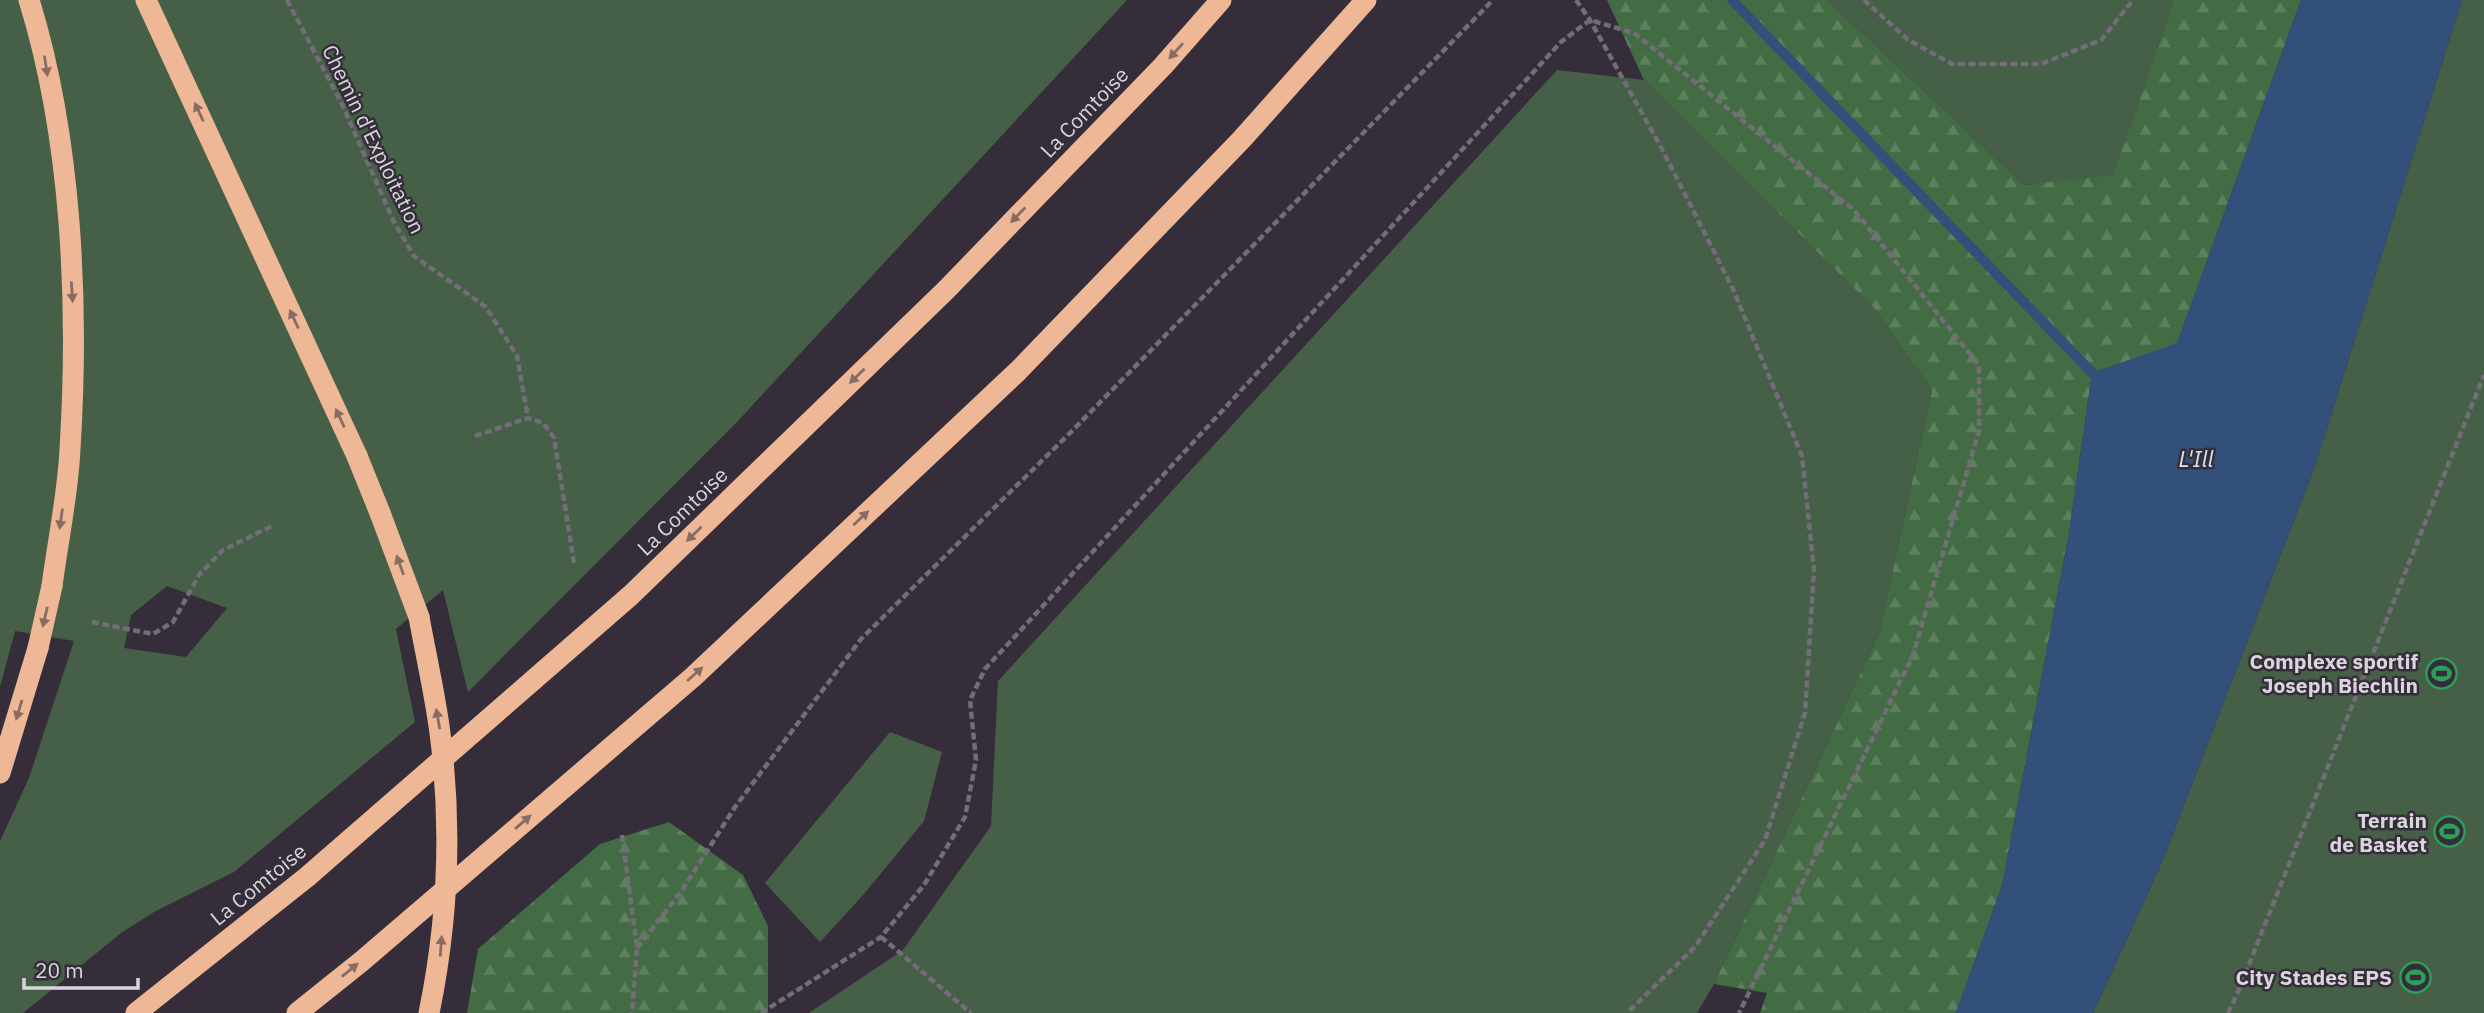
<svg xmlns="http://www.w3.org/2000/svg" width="2484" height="1013" font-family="'IBM Plex Sans',sans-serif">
	<defs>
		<pattern id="forest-firs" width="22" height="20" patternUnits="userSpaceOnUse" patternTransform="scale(1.75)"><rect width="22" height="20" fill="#436c45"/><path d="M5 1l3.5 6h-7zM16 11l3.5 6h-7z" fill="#5e805f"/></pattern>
	</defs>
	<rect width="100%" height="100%" fill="#352e3a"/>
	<path fill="#465f47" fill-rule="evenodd" d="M0 0H1127L737 422 468 692 443 590 396 629 415 722 234 872 154 912 121 933 23 1013H0V841L29 778 74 641 15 631 0 687ZM167 586 227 608 186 657 124 648 131 615Z
		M1827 0H2174L2113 176 2024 185Z
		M2462 0H2484V1013H2093L2162 862 2315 466Z
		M1557 70 1644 80 1873 307 1932 390 1879 634 1714 984 1697 1013H809L903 950 991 826 998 681Z
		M890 732 942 752 924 821 864 894 820 942 765 883Z"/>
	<path fill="url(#forest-firs)" d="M1607 0H1827L2024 185 2113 175 2174 0H2301L2177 344 2092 373 2069 533 2002 886 1956 1013H1760L1767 993 1714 984 1879 634 1932 390 1873 307 1644 80Z
		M669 822 743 875 768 926V1013H467L478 949 600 844Z"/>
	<path fill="#325079" d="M2301 0H2462L2315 466 2162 862 2093 1013H1956L2002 886 2069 533 2092 373 2177 343Z"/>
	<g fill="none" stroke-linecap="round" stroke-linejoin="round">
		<path stroke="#325079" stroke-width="10" d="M1732 0 2102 383"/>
		<path stroke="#736d78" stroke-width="4.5" stroke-dasharray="7 3.5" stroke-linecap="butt" d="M287 0 342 104 394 222 414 256 486 307 517 356 528 418
			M1576 0 1590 20 1662 149 1733 289 1802 456 1814 570 1805 713 1765 840 1695 947 1627 1013
			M1864 0 1907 39 1952 64H2041L2101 40 2133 0
			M475 436 528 418 543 423 554 438 574 563
			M92 622 153 634 173 622 199 575 223 550 272 526
			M622 835 637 948 632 1013
			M881 937 971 1013
			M637 948 681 892 735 807 861 639 1073 430 1493 0
			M761 1013 881 937 924 885 965 817 976 760 970 700 985 669 1561 42 1590 20 1634 33 1854 210 1979 365V431L1913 655 1739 1013
			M2228 1013 2238 992 2484 375"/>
		<path stroke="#eeb796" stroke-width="21" d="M29 0C72 139 79 304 70 449 68 494 58 540 52 586
			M146 0 357 456
			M380 513 419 617
			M0 773 38 648
			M136 1013 307 877 631 595 946 290 1163 66 1221 0
			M297 1013 362 961 693 677 1018 371 1242 139 1366 0"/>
		<path stroke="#eeb796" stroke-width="21" d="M357 456 380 513
			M419 617C426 656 435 694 440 733 452 826 448 921 429 1013
			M38 648 52 586"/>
	</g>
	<defs><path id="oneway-solid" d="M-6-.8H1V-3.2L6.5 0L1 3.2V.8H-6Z" transform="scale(1.75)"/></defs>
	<g fill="#886c63">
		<use href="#oneway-solid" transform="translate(1176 51) rotate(132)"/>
		<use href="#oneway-solid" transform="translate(46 66) rotate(81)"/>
		<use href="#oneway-solid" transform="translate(199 112) rotate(-115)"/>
		<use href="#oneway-solid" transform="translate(1018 215) rotate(134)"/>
		<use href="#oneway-solid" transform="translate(72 292) rotate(86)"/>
		<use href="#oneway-solid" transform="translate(294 319) rotate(-115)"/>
		<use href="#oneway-solid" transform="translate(857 376) rotate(136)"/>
		<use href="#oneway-solid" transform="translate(340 418) rotate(-115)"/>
		<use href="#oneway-solid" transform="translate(861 518) rotate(-43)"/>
		<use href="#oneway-solid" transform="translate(61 519) rotate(98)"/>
		<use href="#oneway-solid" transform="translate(694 534) rotate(136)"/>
		<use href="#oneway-solid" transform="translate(400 565) rotate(-110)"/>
		<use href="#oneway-solid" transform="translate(45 617) rotate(103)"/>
		<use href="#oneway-solid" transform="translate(695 674) rotate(-42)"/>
		<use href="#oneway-solid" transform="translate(19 710) rotate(107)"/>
		<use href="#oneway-solid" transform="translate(438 719) rotate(-100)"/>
		<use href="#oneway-solid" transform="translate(523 822) rotate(-41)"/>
		<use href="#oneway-solid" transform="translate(441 946) rotate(-86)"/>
		<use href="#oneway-solid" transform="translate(350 970) rotate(-39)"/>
	</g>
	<defs>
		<symbol id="stadium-ring" viewBox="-11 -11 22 22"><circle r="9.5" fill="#352e3a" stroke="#2e9e5b" stroke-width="1.5"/><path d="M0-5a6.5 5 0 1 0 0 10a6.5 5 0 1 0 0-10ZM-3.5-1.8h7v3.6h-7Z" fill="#2e9e5b"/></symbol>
	</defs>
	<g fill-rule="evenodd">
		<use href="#stadium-ring" x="2424" y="656" width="35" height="35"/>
		<use href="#stadium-ring" x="2432" y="814" width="35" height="35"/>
		<use href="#stadium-ring" x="2398" y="960" width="35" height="35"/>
	</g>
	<g text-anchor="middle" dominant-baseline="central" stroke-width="5" stroke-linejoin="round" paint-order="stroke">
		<g font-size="21" fill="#d9d5dd" stroke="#352e3a">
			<text transform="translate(1084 112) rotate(-46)">La Comtoise</text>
			<text transform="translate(374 139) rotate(64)">Chemin d'Exploitation</text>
			<text transform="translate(682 511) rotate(-44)">La Comtoise</text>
			<text transform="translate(258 884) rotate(-39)">La Comtoise</text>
		</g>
		<g font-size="21" font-weight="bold" fill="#d9d5dd" stroke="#352e3a" text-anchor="end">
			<text x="2418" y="661">Complexe sportif<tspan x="2418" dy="24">Joseph Biechlin</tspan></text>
			<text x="2427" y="820">Terrain<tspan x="2427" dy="24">de Basket</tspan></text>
			<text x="2392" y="977">City Stades EPS</text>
		</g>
		<g font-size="23" font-style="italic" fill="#d9e3f1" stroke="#352e3a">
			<text x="2196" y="458">L'Ill</text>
		</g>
	</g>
	<path d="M24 978v10h114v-10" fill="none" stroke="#d9d5dd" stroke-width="3.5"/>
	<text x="35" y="978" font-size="21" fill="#d9d5dd" stroke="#352e3a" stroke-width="5" paint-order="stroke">20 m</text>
</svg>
